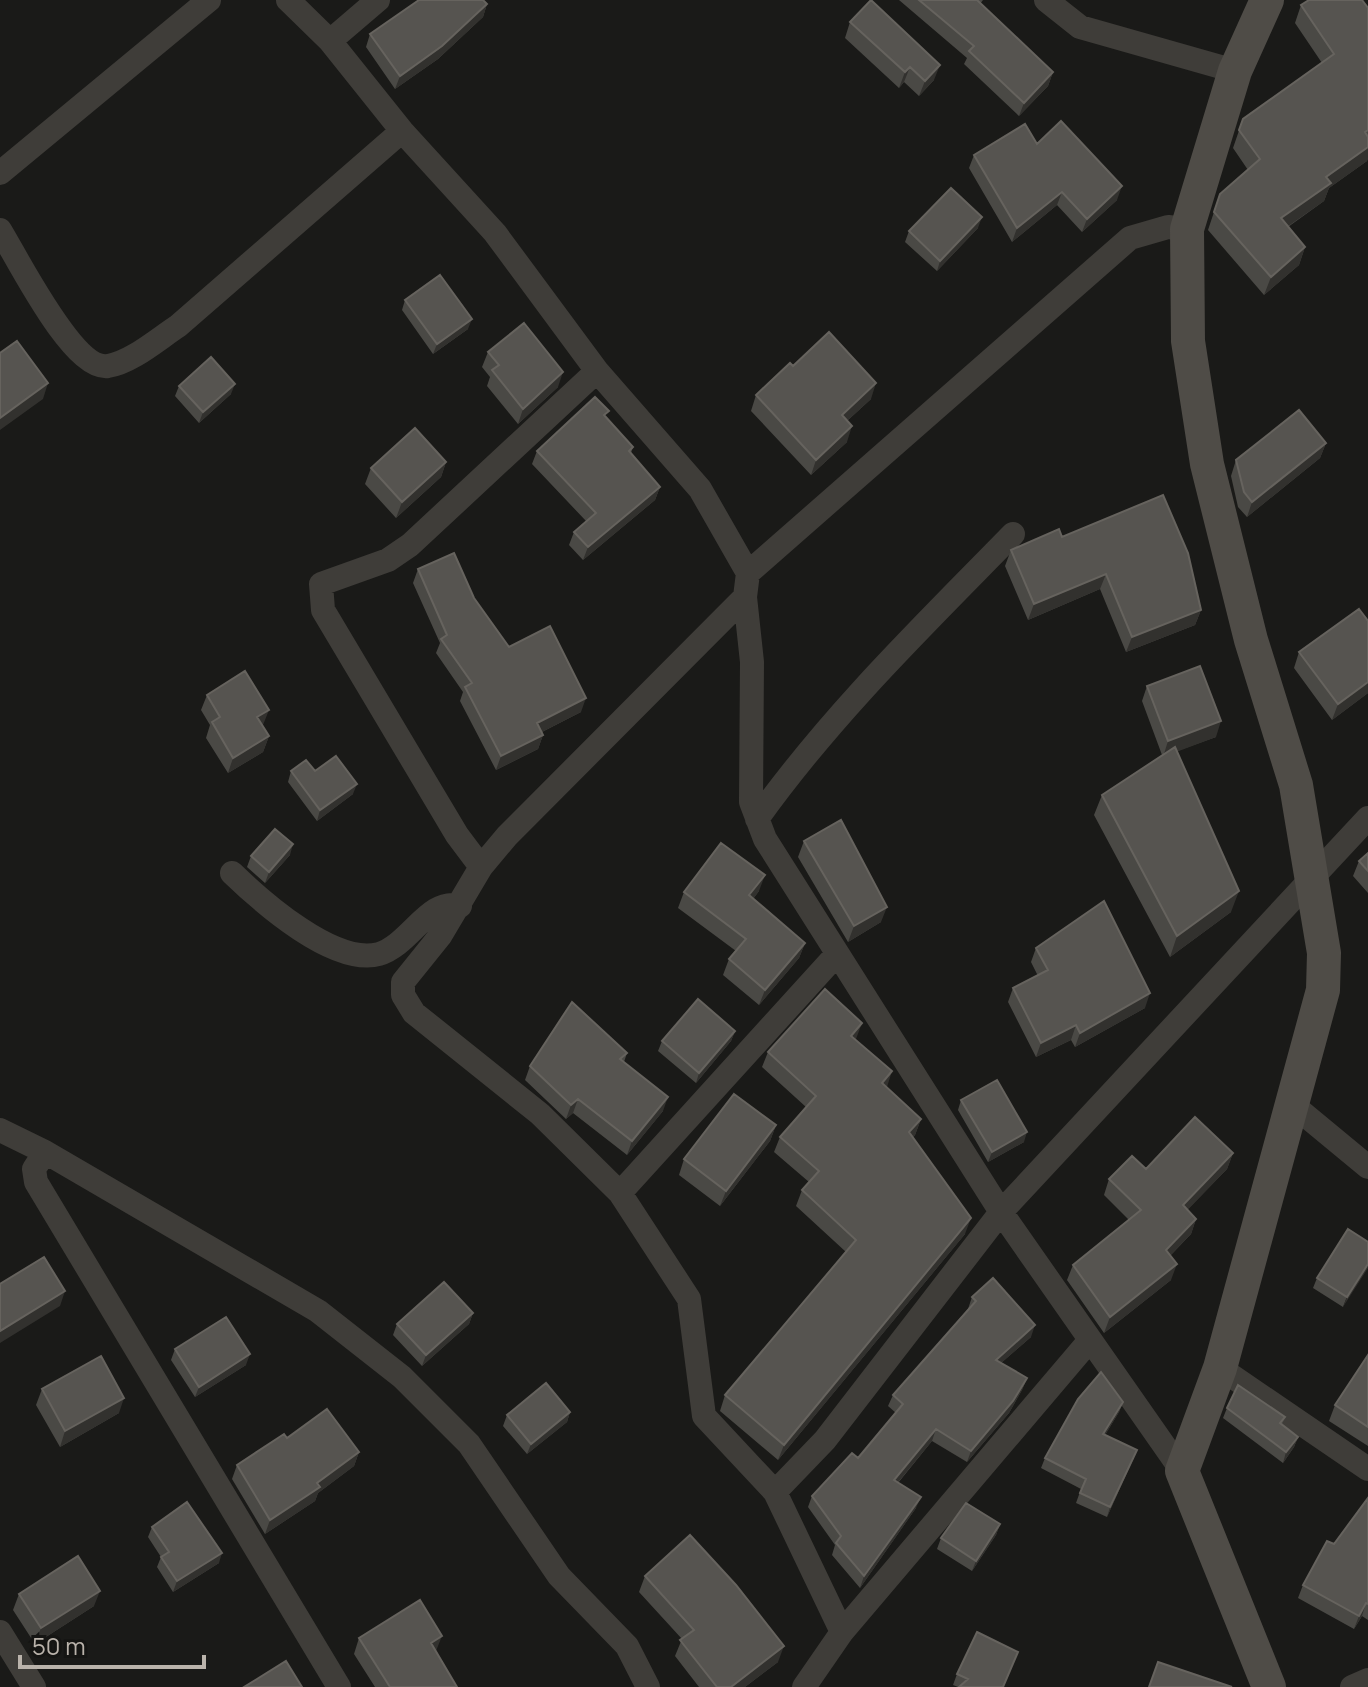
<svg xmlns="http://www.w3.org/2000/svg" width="1368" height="1687" font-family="Manrope,sans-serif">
	<rect width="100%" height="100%" fill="#1a1a18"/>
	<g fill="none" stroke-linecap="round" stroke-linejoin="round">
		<path stroke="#3f3d39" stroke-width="24" d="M288 0 330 41 402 131 495 233 597 371 700 489 748 573 745 597 752 662 751 802 765 839 1001 1212 1182 1471
			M1046 0 1080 27 1235 71
			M330 41 378 0
			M0 173 209 0
			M0 230C18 259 73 371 108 366 132 362 158 339 178 326L402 131
			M748 573 1130 238 1168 227 1187 229
			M745 597 507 836 481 867 440 936 403 982V995L414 1013 540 1114 620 1193 689 1299 704 1416 775 1492 842 1632
			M757 819C832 714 923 626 1013 534
			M481 867 457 835 323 610 321 584 388 560 410 545 597 371
			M232 873C262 902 334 966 379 954 410 945 429 897 460 906
			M1293 1105 1368 1167
			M0 1130 45 1152 318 1311 402 1377 469 1444 559 1576 627 1646 648 1687
			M45 1152 34 1169 36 1182 339 1687
			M620 1193 837 954
			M1220 1368 1368 1469
			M775 1492 825 1440 1001 1212 1368 818
			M0 1632 34 1687
			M804 1687 842 1632 1090 1340
			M1352 1687 1368 1680"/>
		<path stroke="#4f4c47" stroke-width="34" d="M1267 0 1235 71 1187 229 1188 341 1207 464 1251 640 1296 785 1324 953 1323 990 1220 1368 1182 1471 1269 1687"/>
	</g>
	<path fill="#4a4945" d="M899 0H983L980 4 1053 72 1048 86 1019 116 964 64 967 58Z
		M487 4 483 17 438 59 395 89 366 47 370 34Z
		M1301 5 1368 8V158L1367 161 1329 188 1324 201 1288 227 1305 247 1299 265 1264 295 1208 230 1220 194 1248 170 1233 148 1243 119 1322 63 1295 23Z
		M850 22 934 80 919 96 904 82 899 88 845 38Z
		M1037 144 1117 200 1082 232 1057 205 1012 242 969 168 974 155Z
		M978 228 937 271 905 242 909 231Z
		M405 300 468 329 433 354 402 310Z
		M488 352 558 387 518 424 487 386 490 377 482 367Z
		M793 366 871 399 847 421V442L811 475 751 411 756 395Z
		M179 386 231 394 199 423 175 396Z
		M606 418 633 447 631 453 660 487 655 500 583 560 569 545 574 532 586 521 532 464 537 451Z
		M1326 443 1320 458 1247 517 1238 507 1231 476 1236 460Z
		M446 462 441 477 396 518 365 484 371 468Z
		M1062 537 1201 610 1195 625 1126 652 1100 589 1028 620 1005 566 1011 550Z
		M418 569 474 598 509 647 581 712 542 732 543 735 538 749 496 770 460 701 463 692 436 653 440 643 413 583Z
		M1368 621V693L1332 720 1294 668 1299 652Z
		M1147 686 1216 737 1177 751 1231 912 1170 957 1094 815 1102 795 1162 755 1142 701Z
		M207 695 263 725 262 726 269 736 263 752 228 773 206 738 210 725 201 710Z
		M291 771H315L353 794 317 821 288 782Z
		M804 841 881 922 848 942 798 857Z
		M1368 853V893L1353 876 1359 861Z
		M290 855 265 883 247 867 251 856Z
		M759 891 753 899 805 943 799 958 759 1005 723 975 729 959 736 951 678 908 684 892Z
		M1036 948 1145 1008 1075 1047 1071 1040 1036 1057 1008 1002 1013 988 1038 976 1031 962Z
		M735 1031 731 1041 696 1083 658 1051 662 1041Z
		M856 1039V1040L886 1087 921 1119 915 1135 913 1137 965 1234 778 1460 720 1411 725 1395 846 1252 796 1206 802 1190 809 1182 774 1152 780 1137 806 1107 762 1067 768 1052Z
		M627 1053 624 1062 663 1111 627 1155 573 1113 566 1119 525 1080 530 1066Z
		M961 1100 1024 1142 988 1162 958 1110Z
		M776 1125 770 1141 720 1206 679 1175 684 1159Z
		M1233 1153 1227 1169 1187 1210 1196 1219 1191 1234 1170 1256 1171 1280 1104 1333 1067 1280 1073 1265 1129 1220 1104 1195 1109 1179 1146 1169Z
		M1368 1242 1343 1307 1313 1288 1317 1278Z
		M972 1297 1031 1337 1001 1363 1027 1378 1022 1390 1009 1413 967 1462 932 1441 898 1483 916 1508 860 1588 832 1555 835 1545 808 1507 812 1496 858 1458 896 1413 888 1406 893 1395 968 1309Z
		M473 1313 469 1324 422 1366 393 1335 397 1324Z
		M175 1349 246 1365 195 1397 171 1360Z
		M1368 1355V1446L1329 1421 1335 1405Z
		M42 1389 119 1413 60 1447 36 1405Z
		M1123 1402 1119 1412 1105 1435 1137 1450 1107 1517 1076 1503 1081 1489 1041 1468 1045 1458Z
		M1227 1408 1285 1417 1282 1425 1298 1437 1294 1447 1283 1463 1223 1418Z
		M570 1412 567 1422 527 1454 503 1426 507 1415Z
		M287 1438 359 1452 354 1466 318 1493 315 1501 265 1534 232 1479 237 1465Z
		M1368 1498V1620L1362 1616 1354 1629 1298 1598 1303 1585Z
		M1000 1524 996 1535 972 1571 937 1549 941 1538Z
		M152 1527 219 1563 173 1592 157 1567 161 1557 148 1537Z
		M645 1576 778 1662 745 1687H699L675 1656 682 1639 639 1592Z
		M19 1594 94 1606 35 1644 13 1610Z
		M359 1638 436 1652 457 1687H375L354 1654Z
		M957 1674 1004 1687H958L953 1685Z"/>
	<path fill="#32312e" d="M487 4 483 17 438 59 395 89 400 76Z
		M940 65 934 80 919 96 925 81Z
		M910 67 904 82 899 88 905 72Z
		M1053 72 1048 86 1019 116 1024 103Z
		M1368 147V158L1367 161 1329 188 1324 201 1274 236 1281 218 1326 177Z
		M1122 186 1117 200 1082 232 1087 219Z
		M1062 192 1057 205 1012 242 1017 228Z
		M982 217 978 228 937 271 940 261Z
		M1305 247 1299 265 1264 295 1271 277Z
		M472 319 468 329 433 354 437 344Z
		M563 372 558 387 518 424 523 409Z
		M48 383 43 399 0 430V418Z
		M876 383 871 399 836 431 842 415Z
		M235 384 231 394 199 423 203 412Z
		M852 426 847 442 811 475 816 460Z
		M1326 443 1320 458 1247 517 1252 502Z
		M446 462 441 477 396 518 402 502Z
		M660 487 655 500 583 560 588 547Z
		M1106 574 1100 589 1028 620 1034 604Z
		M1201 610 1195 625 1126 652 1132 637Z
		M1368 682V693L1332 720 1338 704Z
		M586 698 581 712 532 737 537 723Z
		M269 710 263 725 251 733 257 717Z
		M1221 721 1216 737 1163 757 1168 741Z
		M543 735 538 749 496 770 501 756Z
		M269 736 263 752 228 773 233 758Z
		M357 784 353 794 317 821 320 810Z
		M293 844 290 855 265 883 269 872Z
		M765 875 759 891 744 911 749 895Z
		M1239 891 1231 912 1170 957 1177 936Z
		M887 907 881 922 848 942 854 926Z
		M805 943 799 958 759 1005 765 990Z
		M1150 993 1145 1008 1075 1047 1080 1033Z
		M862 1023 856 1039 845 1051 851 1036Z
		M1076 1025 1071 1040 1036 1057 1041 1043Z
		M735 1031 731 1041 696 1083 699 1073Z
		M892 1071 887 1087 882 1083Z
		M668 1097 663 1111 627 1155 632 1141Z
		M578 1099 573 1113 566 1119 571 1105Z
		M921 1119 915 1135 903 1147 909 1132Z
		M776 1125 770 1141 720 1206 726 1191Z
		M1027 1132 1024 1142 988 1162 992 1152Z
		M1233 1153 1227 1169 1177 1221 1183 1205Z
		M971 1218 965 1234 778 1460 784 1445Z
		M1196 1219 1191 1234 1160 1266 1166 1250Z
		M1177 1264 1171 1280 1104 1333 1110 1317Z
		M1368 1264V1268L1343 1307 1347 1297Z
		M65 1291 60 1306 0 1343V1331Z
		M473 1313 469 1324 422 1366 426 1355Z
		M1035 1325 1031 1337 992 1371 996 1360Z
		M250 1354 246 1365 195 1397 199 1387Z
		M1027 1378 1022 1390 1009 1413 967 1462 971 1451Z
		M124 1398 119 1413 60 1447 65 1431Z
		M1123 1402 1119 1412 1099 1445 1103 1434Z
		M570 1412 567 1422 527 1454 531 1444Z
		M936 1429 932 1441 890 1492 894 1480Z
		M1298 1437 1294 1447 1283 1463 1286 1452Z
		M1137 1450 1133 1460 1107 1517 1110 1507Z
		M359 1452 354 1466 318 1493 315 1501 265 1534 270 1520 317 1483Z
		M921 1497 916 1508 860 1588 864 1576Z
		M1000 1524 996 1535 972 1571 976 1561Z
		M222 1553 219 1563 173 1592 177 1581Z
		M100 1591 94 1606 35 1644 41 1628Z
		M1366 1603 1362 1616 1354 1629 1359 1616Z
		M442 1636 436 1651 431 1643Z
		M784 1646 778 1662 745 1687H731Z"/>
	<path fill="#565450" stroke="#66635e" stroke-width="2" d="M419 0H483L487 4 442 46 400 76 370 34Z
		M871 0 940 65 925 81 910 67 905 72 850 22Z
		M919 0H977L1053 72 1024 103 969 51 974 46Z
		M1309 0H1362L1368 8V130L1365 132 1368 137V147L1326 177 1331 183 1281 218 1305 247 1271 277 1214 212 1220 194 1260 159 1239 130 1243 119 1334 54 1301 5Z
		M1061 121 1122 186 1087 219 1062 192 1017 228 974 155 1025 124 1037 144Z
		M951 188 982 217 940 261 909 231Z
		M440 275 472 319 437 344 405 300Z
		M524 323 563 372 523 409 492 370 499 365 488 352Z
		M829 332 876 383 842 415 852 426 816 460 756 395 790 363 793 366Z
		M17 341 48 383 0 418V353Z
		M211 357 235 384 203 412 179 386Z
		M595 397 609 411 604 415 633 447 629 451 660 487 588 547 574 532 596 513 537 451Z
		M1299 410 1326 443 1252 502 1244 492 1236 460Z
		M415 428 446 462 402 502 371 468Z
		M1163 495 1188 553 1201 610 1132 637 1106 574 1034 604 1011 550 1059 529 1062 537Z
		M454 553 474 598 509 647 550 626 586 698 537 723 543 735 501 756 465 687 472 683 441 639 447 635 418 569Z
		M1359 609 1368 621V682L1338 704 1299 652Z
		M1200 666 1221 721 1168 741 1147 686Z
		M245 671 269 710 257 717 269 736 233 758 212 722 220 717 207 695Z
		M1175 747 1239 891 1177 936 1102 795Z
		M336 756 357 784 320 810 291 771 306 760 315 771Z
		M841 820 887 907 854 926 804 841Z
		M275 829 293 844 269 872 251 856Z
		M721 843 765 875 749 895 805 943 765 990 729 959 746 939 684 892Z
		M1368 853V871L1359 861Z
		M1104 901 1150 993 1080 1033 1076 1025 1041 1043 1013 988 1048 970 1036 948Z
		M825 989 862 1023 851 1036 892 1071 882 1083 921 1119 909 1132 971 1218 784 1445 725 1395 856 1240 802 1190 819 1171 780 1137 816 1096 768 1052Z
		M698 999 735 1031 699 1073 662 1041Z
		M572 1002 627 1053 620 1059 668 1097 632 1141 578 1099 571 1105 530 1066Z
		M997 1080 1027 1132 992 1152 961 1100Z
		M734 1094 776 1125 726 1191 684 1159Z
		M1195 1117 1233 1153 1183 1205 1196 1219 1166 1250 1177 1264 1110 1317 1073 1265 1141 1210 1109 1179 1132 1156 1146 1169Z
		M1348 1229 1368 1242V1264L1347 1297 1317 1278Z
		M44 1257 65 1291 0 1331V1284Z
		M993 1278 1035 1325 996 1360 1027 1378 1013 1401 971 1451 936 1429 894 1480 921 1497 864 1576 836 1543 841 1536 812 1496 852 1453 858 1458 903 1404 893 1395 976 1301 972 1297Z
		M444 1282 473 1313 426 1355 397 1324Z
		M226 1317 250 1354 199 1387 175 1349Z
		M1368 1355V1427L1335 1405Z
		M101 1356 124 1398 65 1431 42 1389Z
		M1101 1372 1123 1402 1103 1434 1137 1450 1110 1507 1080 1493 1086 1479 1045 1458 1078 1399Z
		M546 1383 570 1412 531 1444 507 1415Z
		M1238 1385 1285 1417 1280 1423 1298 1437 1286 1452 1227 1408Z
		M327 1409 359 1452 317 1483 320 1487 270 1520 237 1465 284 1434 287 1438Z
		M1368 1498V1604L1366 1603 1359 1616 1303 1585 1327 1541 1334 1544Z
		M187 1502 222 1553 177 1581 161 1557 169 1552 152 1527Z
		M966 1503 1000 1524 976 1561 941 1538Z
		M690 1535 736 1585 784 1646 731 1687H717L680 1640 694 1630 645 1576Z
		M78 1556 100 1591 41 1628 19 1594Z
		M420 1600 442 1636 431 1643 457 1687H390L359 1638Z
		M977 1632 1018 1652 1003 1687H959L968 1679 957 1674Z
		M286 1661 302 1687H244Z
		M1158 1662 1232 1687H1149Z"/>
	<path d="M20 1655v12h184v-12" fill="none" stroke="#bab3ab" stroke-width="4"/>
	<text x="32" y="1655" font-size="24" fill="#bab3ab" stroke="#151513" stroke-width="6" paint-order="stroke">50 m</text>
</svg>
